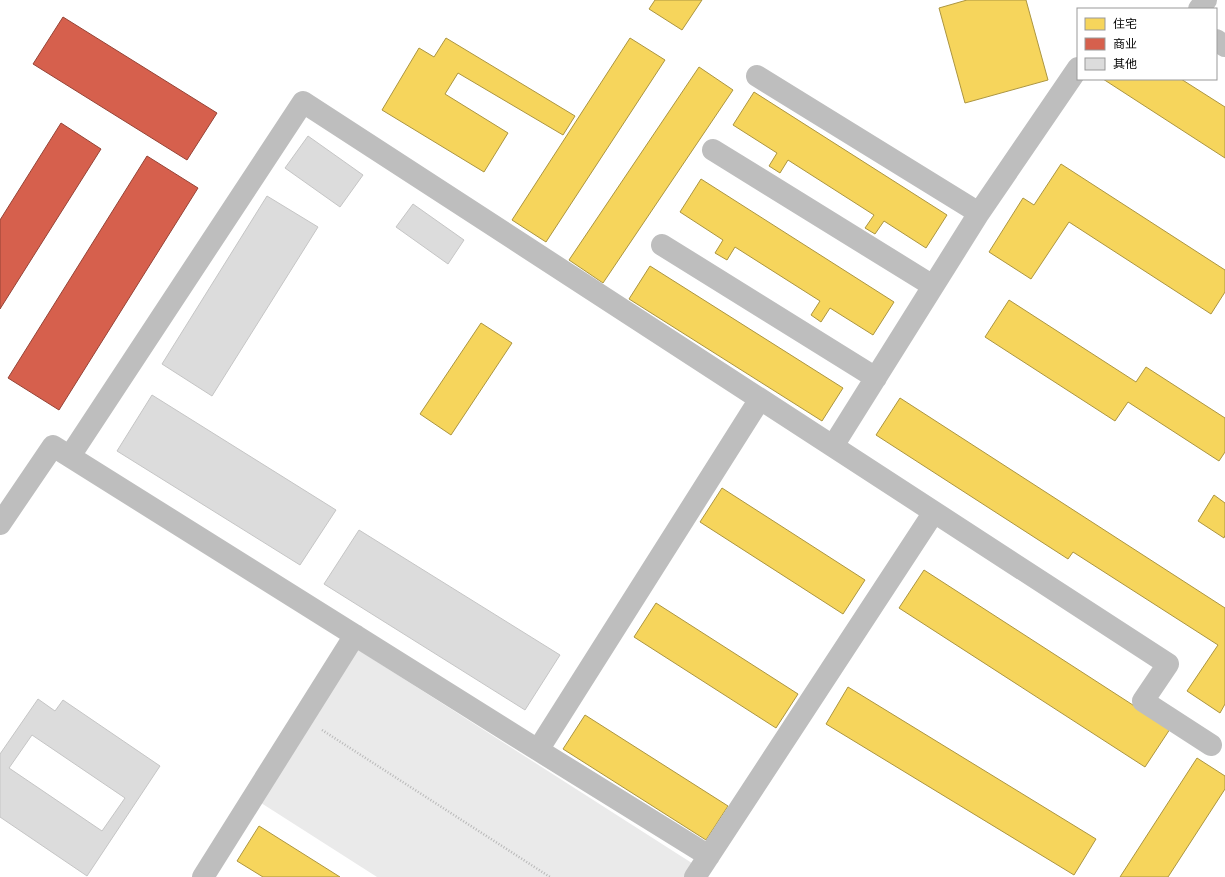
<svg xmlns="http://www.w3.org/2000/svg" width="1225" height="877" font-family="'Space Grotesk','Noto Sans SC',sans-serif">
	<rect width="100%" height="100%" fill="#fff"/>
	<path fill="#eaeaea" d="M357 649 709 874 707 877H377L258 801Z"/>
	<path fill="#f6d55c" stroke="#ac9540" d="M655 0H702L682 30 649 9Z
		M967 0H1026L1048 80 965 103 939 8Z
		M446 38 575 116 563 135 458 73 445 94 508 133 484 172 382 110 419 48 434 57Z
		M630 38 665 60 546 242 512 220Z
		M699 67 733 90 603 283 569 260Z
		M1103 79H1181L1225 107V158Z
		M754 92 947 215 926 248 884 221 875 234 865 228 874 215 788 160 780 173 769 166 777 153 733 125Z
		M1061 164 1225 270V292L1211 314 1069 222 1031 279 989 252 1023 198 1034 205Z
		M701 179 894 302 873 335 830 308 821 322 811 315 820 301 735 247 727 260 715 253 723 240 680 212Z
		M650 266 843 388 822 421 629 299Z
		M1009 300 1136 382 1146 367 1225 418V452L1219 461 1128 402 1115 421 985 337Z
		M481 323 512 343 451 435 420 414Z
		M900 398 1225 608V704L1220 713 1187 691 1218 645 1073 552 1068 559 876 435Z
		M722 488 865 580 843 614 700 522Z
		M1214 495 1225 503V535L1224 538 1198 521Z
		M924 570 1170 729 1145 767 899 608Z
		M656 603 798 694 776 728 634 637Z
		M848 687 1096 839 1074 875 826 724Z
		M585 715 728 806 706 840 563 749Z
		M1197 758 1225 776V789L1168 877H1120Z
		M259 826 340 877H263L237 861Z"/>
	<path fill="#d6604d" stroke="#964336" d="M63 17 217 113 187 160 33 64Z
		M61 123 101 149 0 309V220Z
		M147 156 198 188 59 410 8 378Z"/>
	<path fill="#dcdcdc" stroke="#c5c5c5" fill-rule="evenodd" d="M308 136 363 175 340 207 285 168Z
		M267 196 318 227 212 396 162 364Z
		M413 204 464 240 448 264 396 227Z
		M152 395 336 510 300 565 117 451Z
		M359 530 560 655 525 710 324 584Z
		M38 699 55 711 63 700 160 766 87 876 0 817V754ZM32 735 125 798 102 831 9 768Z"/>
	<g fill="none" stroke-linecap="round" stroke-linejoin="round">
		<path stroke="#b8b8b8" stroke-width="2.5" stroke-dasharray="1 2" stroke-linecap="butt" d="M322 730 550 877"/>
		<path stroke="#bebebe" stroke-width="22" d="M1199 9 1206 0
			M1216 40 1225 46
			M757 76 979 213 833 446
			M713 150 933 286
			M979 213 1078 68
			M662 245 876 378
			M70 456 303 102 1168 664 1143 701 1211 745
			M0 524 53 446 538 750 760 399
			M538 750 709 856
			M203 877 355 635
			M695 877 934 512"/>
	</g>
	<rect x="1077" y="8" width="140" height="72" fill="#ffffff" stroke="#999999"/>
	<rect x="1085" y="18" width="20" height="12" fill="#f6d55c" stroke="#999999"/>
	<text x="1113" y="28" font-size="12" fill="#000000">住宅</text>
	<rect x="1085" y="38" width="20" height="12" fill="#d6604d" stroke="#999999"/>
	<text x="1113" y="48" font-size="12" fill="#000000">商业</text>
	<rect x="1085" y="58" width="20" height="12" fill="#dcdcdc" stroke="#999999"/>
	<text x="1113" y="68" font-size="12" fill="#000000">其他</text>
</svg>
